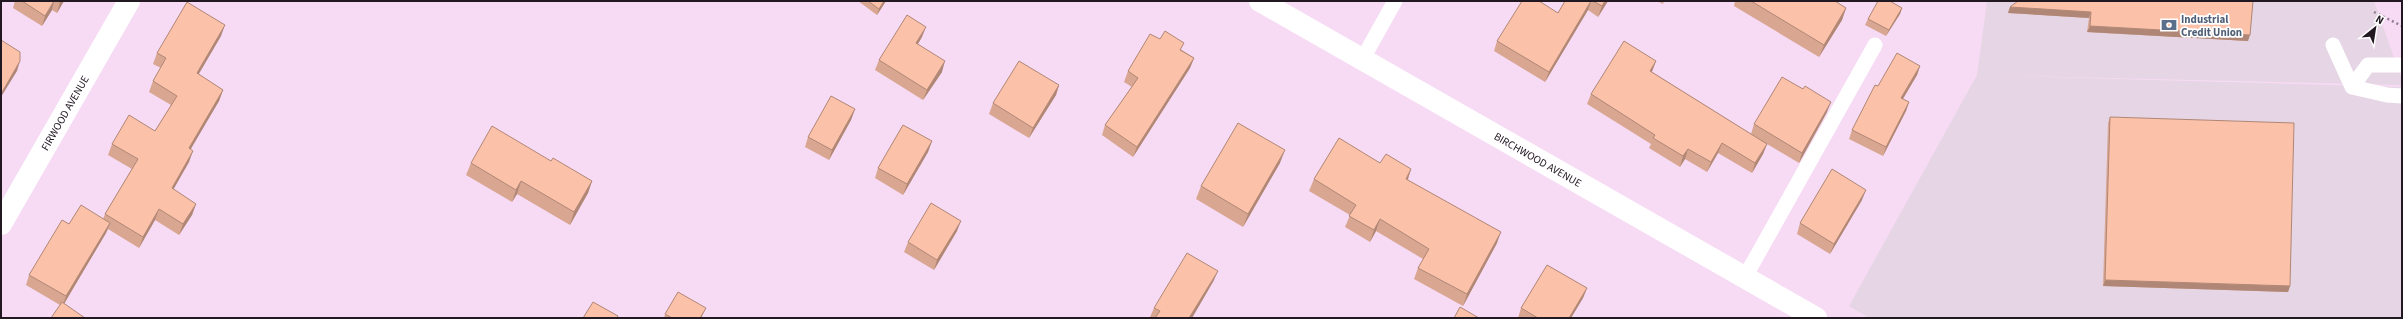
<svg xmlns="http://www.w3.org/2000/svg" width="2403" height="319" font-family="'Source Sans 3',sans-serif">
	<rect width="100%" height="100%" fill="#f7dbf5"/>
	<path fill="#e6d5e5" d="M1987 1H2374L2402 80V85L1977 75Z
		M1977 75 2402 87 2401 318H1869L1849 306Z"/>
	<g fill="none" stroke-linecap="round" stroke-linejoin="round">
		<path stroke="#927e91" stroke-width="2.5" stroke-dasharray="2 3" stroke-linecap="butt" d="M2374 12 2402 26"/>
		<path stroke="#fff" stroke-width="15" d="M2333 45 2352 87
			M1362 60 1395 1
			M2352 87 2368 65H2402
			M2352 87 2387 95 2402 96
			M1745 277 1875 45"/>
		<g stroke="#fff" stroke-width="22">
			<path id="s1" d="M1260 1 1816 318"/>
			<path id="s2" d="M1 224 129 1"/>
		</g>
	</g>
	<path fill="#d8a691" d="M15 1H64L57 13 52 10 42 26 13 8Z
		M858 1H886L877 15Z
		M1565 1H1608L1598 17 1588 10 1545 82 1494 51 1497 41 1558 13Z
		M1657 1H1664L1663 4Z
		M1735 1H1835L1846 8 1842 20 1819 57 1734 6Z
		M2253 1 2248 41 2087 32 2089 18 2008 13 2010 7Z
		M1902 8 1900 14 1886 36 1865 25 1868 19Z
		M221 36 198 74 223 90 219 101 190 149 189 162 173 189 196 204 192 215 179 235 155 220 139 248 108 229 106 233 64 304 60 305 26 285 29 275 69 224 103 219 105 214 132 169 108 155 112 144 155 131 171 105 149 92 153 81 161 68 153 64 157 53Z
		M922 37 918 44 942 72 923 100 875 70 879 60Z
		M1160 39 1182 50 1194 58 1190 68 1133 157 1102 135 1105 125 1132 87 1124 82 1128 71Z
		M1656 61 1652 72 1751 134 1754 124 1827 112 1799 163 1767 144 1763 154 1752 173 1718 153 1707 172 1685 159 1680 167 1649 148 1651 144 1587 104 1591 94Z
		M1920 66 1917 75 1903 99 1909 102 1906 111 1883 156 1849 139 1852 130 1878 86Z
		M1059 85 1056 95 1029 138 989 114 993 103Z
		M855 109 851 120 829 160 805 147 808 137Z
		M2110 117 2290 286 2288 292 2103 286 2108 123Z
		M932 141 928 152 903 195 875 178 878 168Z
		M551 161 592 181 588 193 570 225 517 194 512 202 466 175 471 163Z
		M1280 163 1243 227 1196 199 1201 186Z
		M1380 163 1411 169 1408 180 1497 243 1463 306 1414 279 1418 268 1423 259 1376 231 1370 242 1345 227 1350 215 1309 191 1314 179Z
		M1862 200 1830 254 1797 234 1800 223Z
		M957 231 934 270 904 252 908 242Z
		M1214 280 1192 318H1152L1150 317 1154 308Z
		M1587 288 1583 298 1571 318H1518L1521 308Z
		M665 314H703L701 318H664Z"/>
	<path fill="#b08776" d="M54 1 52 10 42 26 45 16Z
		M61 1H64L57 13 60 2Z
		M884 1H886L877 15 879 9Z
		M1591 1 1588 10 1545 82 1549 72Z
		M1605 1H1608L1598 17 1602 6Z
		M2010 7 2091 12 2089 18 2008 13Z
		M1846 8 1842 20 1819 57 1824 45Z
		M1902 8 1900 14 1886 36 1889 30Z
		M225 25 221 36 193 84 197 73Z
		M2090 26 2250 35 2248 41 2087 32Z
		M926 27 922 37 912 53 916 43Z
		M1194 58 1190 68 1133 157 1137 147Z
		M20 61 17 71 1 97V94Z
		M945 61 942 72 923 100 927 90Z
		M1656 61 1652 71 1646 81 1650 71Z
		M1920 66 1917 75 1898 107 1901 98Z
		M1059 85 1056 95 1029 138 1033 128Z
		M223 90 219 101 185 159 189 148Z
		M1831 102 1827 112 1799 163 1802 153Z
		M1909 102 1906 111 1883 156 1886 147Z
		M855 109 851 120 829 160 832 150Z
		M932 141 928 152 903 195 907 184Z
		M1722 143 1718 153 1707 172 1711 162Z
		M1767 144 1763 154 1752 173 1755 163Z
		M1688 149 1685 159 1680 167 1683 156Z
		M1285 150 1280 163 1243 227 1248 214Z
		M193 151 189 162 168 199 172 188Z
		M1411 169 1407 181 1406 179Z
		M521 181 517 194 512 202 516 190Z
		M592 181 588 193 570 225 574 212Z
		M1866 190 1862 200 1830 254 1834 244Z
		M196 204 192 215 179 235 183 224Z
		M159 209 155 220 139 248 143 237Z
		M1380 219 1376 231 1370 242 1374 230Z
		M961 221 957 231 934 270 937 260Z
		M110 223 106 233 62 307 66 296Z
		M1501 232 1497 243 1463 306 1467 294Z
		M1218 271 1214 280 1192 318H1189Z
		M2105 280 2290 286 2288 292 2103 286Z
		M1587 288 1583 298 1571 318H1569Z
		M706 308 701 318H700Z"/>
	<path fill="#fbc1a9" stroke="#b08776" d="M22 1H54L45 16Z
		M868 1H884L879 9Z
		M1522 1H1539L1558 13 1565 1H1591L1549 72 1497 41Z
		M1593 1H1605L1602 6Z
		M1751 1H1835L1846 8 1824 45Z
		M1878 1H1890L1902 8 1889 30 1868 19Z
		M2018 1H2253L2250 35 2090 26 2091 12 2010 7Z
		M187 2 225 25 197 73 223 90 189 148 193 151 172 188 196 204 183 224 159 209 143 237 105 214 138 159 112 144 129 115 155 131 177 96 153 81 166 58 157 53Z
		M907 15 926 27 916 43 945 61 927 90 879 60Z
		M1165 31 1184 43 1180 50 1194 58 1137 147 1105 125 1138 78 1128 71 1150 34 1160 39Z
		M1 40 20 52V61L1 94Z
		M1624 41 1656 61 1650 71 1767 144 1755 163 1722 143 1711 162 1688 149 1683 156 1653 138 1655 135 1591 94Z
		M1897 53 1920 66 1901 98 1909 102 1886 147 1852 130 1875 85 1878 86Z
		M1019 61 1059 85 1033 128 993 103Z
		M1782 77 1803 89 1805 86 1831 102 1802 153 1754 124Z
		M831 96 855 109 832 150 808 137Z
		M2110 117 2294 123 2290 286 2105 280Z
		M1238 123 1285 150 1248 214 1201 186Z
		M903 125 932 141 907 184 878 168Z
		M492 126 551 161 553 158 592 181 574 212 521 181 516 190 471 163Z
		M1339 138 1380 163 1386 154 1411 169 1406 179 1501 232 1467 294 1418 268 1429 249 1380 219 1374 230 1349 216 1356 205 1314 179Z
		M1832 169 1866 190 1834 244 1800 223Z
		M931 203 961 221 937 260 908 242Z
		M81 205 110 223 66 296 29 275 62 220 69 224Z
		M1187 253 1218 271 1189 318H1155L1160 311 1154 308Z
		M1547 265 1587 288 1569 318H1538L1521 308Z
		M678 292 706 308 700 318H672L665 314Z
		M62 302 85 318H51Z
		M593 302 618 316 617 318H583Z
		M1460 307 1479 318H1454Z"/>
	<defs>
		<symbol id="bank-bare" viewBox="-9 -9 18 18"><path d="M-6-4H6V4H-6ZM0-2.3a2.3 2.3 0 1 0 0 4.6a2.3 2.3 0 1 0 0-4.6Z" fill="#5c6f8a" stroke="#fff" stroke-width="2.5" paint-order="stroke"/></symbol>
	</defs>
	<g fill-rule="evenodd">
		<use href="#bank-bare" x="2158" y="14" width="22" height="22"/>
	</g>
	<g text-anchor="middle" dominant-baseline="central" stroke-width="3.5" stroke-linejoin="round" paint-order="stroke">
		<g font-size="11" font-weight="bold" fill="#4e5e75" stroke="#fff" text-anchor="start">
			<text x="2181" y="19">Industrial<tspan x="2181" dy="13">Credit Union</tspan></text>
		</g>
		<g font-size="11" fill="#221822" stroke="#fff">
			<text stroke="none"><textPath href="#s2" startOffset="128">FIRWOOD AVENUE</textPath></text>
			<text stroke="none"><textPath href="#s1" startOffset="320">BIRCHWOOD AVENUE</textPath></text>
		</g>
	</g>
	<rect width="2403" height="319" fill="none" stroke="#221822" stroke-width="4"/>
	<g transform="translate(2375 28) rotate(30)" stroke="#ffffff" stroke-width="3" paint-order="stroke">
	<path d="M0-3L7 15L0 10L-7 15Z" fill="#221822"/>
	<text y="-6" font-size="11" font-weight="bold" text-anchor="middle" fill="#221822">N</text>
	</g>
</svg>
